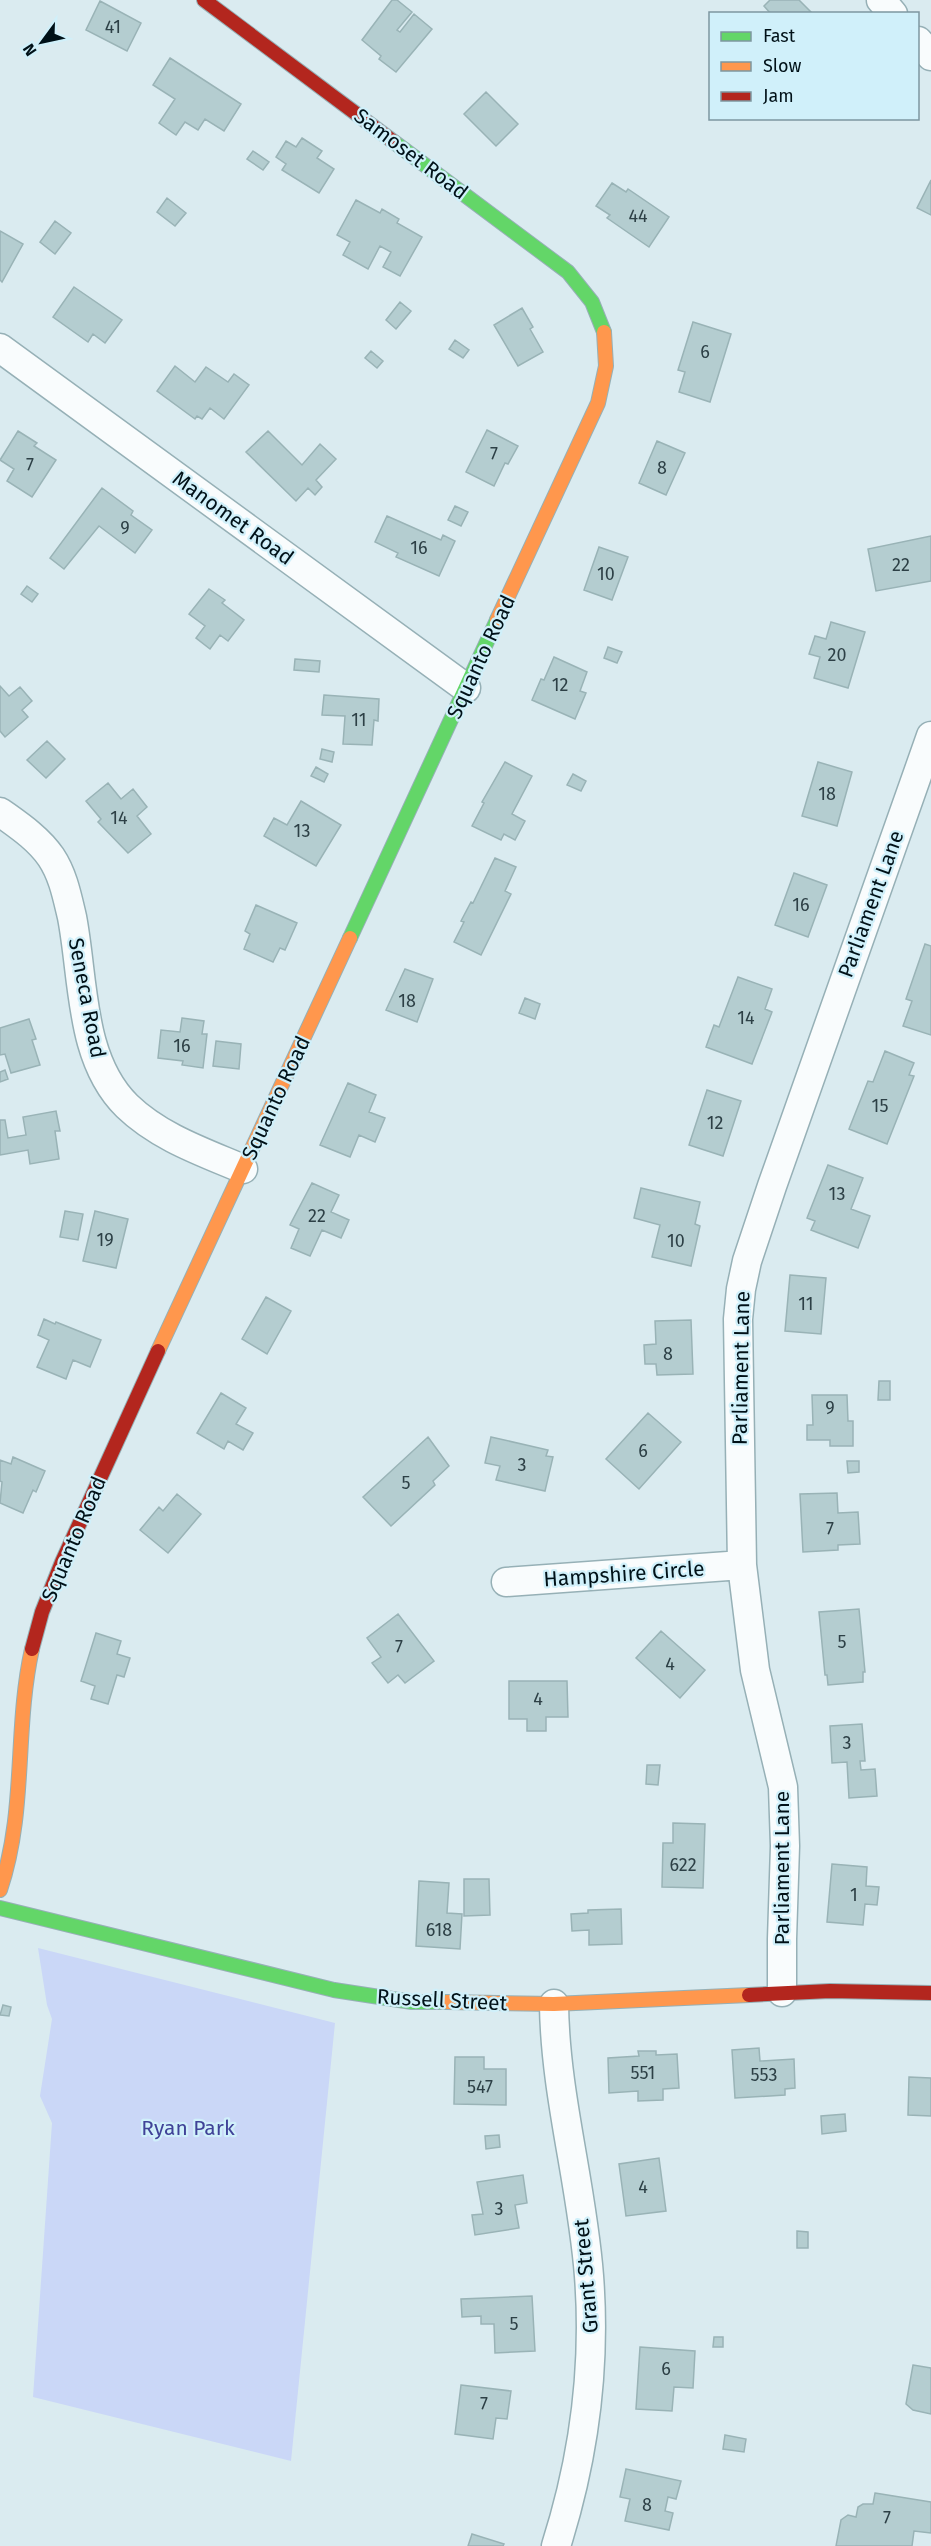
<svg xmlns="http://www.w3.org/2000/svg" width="931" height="2546" font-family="'Fira Sans',sans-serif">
	<rect width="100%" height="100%" fill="#daebf0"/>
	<path fill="#cad7f7" d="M38 1948 335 2023 291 2461 33 2397 52 2123 40 2096 52 2019 47 2005Z"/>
	<path fill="#b4cdd0" stroke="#99b3b6" stroke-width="1.5" d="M392 0H397L412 12 397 30 400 32 414 14 432 29 396 72 379 59 381 56 362 40Z
		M770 0H799L813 14H771L764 6Z
		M100 1 141 23 127 51 86 30Z
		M170 58 241 104 224 131 205 119 198 130 185 122 176 135 159 123 175 99 153 85Z
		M486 92 518 124 496 146 464 114Z
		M302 138 322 151 317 158 334 169 319 193 282 170 286 164 276 157 286 141 296 147Z
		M253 151 269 162 263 170 247 159Z
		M931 180V215L917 208Z
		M612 183 626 192 628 189 669 217 649 247 607 218 610 215 596 206Z
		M167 198 186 213 175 226 157 212Z
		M356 200 380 213 382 209 399 219 397 223 422 237 400 276 383 267 391 252 380 246 368 269 343 255 350 242 337 235Z
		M55 221 71 233 55 254 40 242Z
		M0 231 23 244 2 282 0 280Z
		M74 287 122 320 105 343 93 334 88 342 53 317Z
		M400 302 411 311 396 329 386 320Z
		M522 308 533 327 530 329 543 352 518 366 494 325Z
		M693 322 731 334 710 402 679 392 685 372 678 370Z
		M455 340 469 350 463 358 449 349Z
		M371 351 383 361 377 368 365 358Z
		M175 366 195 382 206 367 228 382 234 374 249 385 224 419 210 408 202 419 197 416 195 419 157 391Z
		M487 430 518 446 508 464 505 463 494 486 466 472Z
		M18 431 37 443 34 446 56 460 32 497 7 481 14 469 0 460Z
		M268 431 302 465 320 444 336 459 316 480 322 487 315 495 308 488 296 501 246 452Z
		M657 441 685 453 666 495 639 483Z
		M102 488 133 511 131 515 152 530 135 553 99 526 64 569 50 558Z
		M455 506 468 512 461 526 448 520Z
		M387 516 441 540 443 535 455 541 439 576 396 557 398 553 375 542Z
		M931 536V581L876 591 868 549Z
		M599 547 628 557 612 600 584 590Z
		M27 586 38 594 32 602 21 594Z
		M209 589 225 600 222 603 244 620 228 641 220 635 210 649 196 638 205 626 189 614Z
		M831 622 865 632 848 688 814 678 820 657 809 654 815 636 826 639Z
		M608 647 622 652 617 663 604 658Z
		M554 657 587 672 580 691 586 693 575 719 532 700 541 679 544 680Z
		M295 659 320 661 319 672 294 670Z
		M0 686 9 696 20 687 32 701 22 710 28 717 5 737 0 731Z
		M324 695 379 699 378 721 374 720 372 745 343 744 345 716 322 715Z
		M47 741 65 759 46 778 27 760Z
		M322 749 334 752 332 762 320 759Z
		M505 762 532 776 512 814 525 821 515 840 504 834 501 840 472 826 484 803 482 802Z
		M818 762 852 772 837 826 802 816Z
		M316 767 328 774 324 782 311 776Z
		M573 774 586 781 581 791 567 785Z
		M108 783 121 799 133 789 147 807 137 816 151 834 128 853 98 822 101 819 86 801Z
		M301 801 341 825 316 866 264 836 274 818 287 825Z
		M495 858 516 867 505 891 511 894 481 955 454 942 464 922 461 921 471 902 473 903Z
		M794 873 827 885 808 937 775 925Z
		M256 905 297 923 285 950 280 948 273 962 244 949 250 934 245 931Z
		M925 944 931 946V1035L903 1026 912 1001 906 999Z
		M405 969 433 979 417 1022 386 1010Z
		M738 977 772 989 765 1009 772 1012 752 1064 706 1047 714 1025 719 1027Z
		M525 998 540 1004 535 1019 519 1013Z
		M182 1018 204 1021 202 1034H207L203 1068 182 1065 183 1061 158 1058 161 1030 180 1032Z
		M29 1019 36 1039 32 1040 40 1065 11 1073 5 1054 0 1055V1028Z
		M216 1041 241 1044 239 1069 213 1066Z
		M885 1051 914 1063 909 1075 914 1076 887 1144 849 1129 868 1081 873 1082Z
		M5 1070 8 1079 0 1082V1072Z
		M348 1083 376 1095 369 1112 385 1118 375 1142 359 1135 350 1157 320 1145Z
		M707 1090 741 1101 723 1156 689 1145Z
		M56 1111 60 1131H55L59 1159 30 1164 28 1150 0 1155V1120H5L8 1138 26 1135 23 1117Z
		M828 1165 863 1178 851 1209 870 1216 858 1248 811 1230 815 1221 807 1218Z
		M312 1183 339 1195 331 1212 349 1220 341 1238 322 1230 310 1256 291 1248 299 1229 290 1225Z
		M641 1188 700 1202 695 1224 700 1226 691 1266 652 1257 660 1225 634 1218Z
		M65 1211 83 1214 78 1240 60 1237Z
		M95 1211 128 1219 116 1268 83 1261Z
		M790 1275 826 1278 821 1334 785 1331Z
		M266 1297 291 1311 267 1354 242 1339Z
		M44 1319 55 1324 56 1322 101 1340 90 1367 73 1360 66 1379 37 1367 49 1340 38 1335Z
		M691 1320 693 1374 657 1375 656 1364H645L644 1345 656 1344 655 1321Z
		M879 1381H890V1400H878Z
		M221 1393 246 1408 236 1424 253 1433 243 1450 228 1441 224 1449 197 1433Z
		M812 1395H847L848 1421H853V1446H830V1440H807V1425H813Z
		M648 1413 681 1442 639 1489 606 1459Z
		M428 1437 449 1466 433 1481 435 1485 391 1526 363 1497Z
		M491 1437 548 1450 546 1456 553 1457 545 1491 496 1480 500 1466 485 1463Z
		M13 1457 45 1471 36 1492 33 1490 23 1513 0 1503 2 1482 0 1481V1460L11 1464Z
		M847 1461H859V1472L848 1473Z
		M837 1493 838 1513 858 1512 860 1544 838 1545V1550L803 1552 800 1494Z
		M177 1494 201 1514 168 1553 140 1530 159 1507 163 1511Z
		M859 1609 865 1672H863V1682L828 1685 827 1675H825L819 1612Z
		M398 1614 434 1661 405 1683 398 1675 388 1683 372 1663 381 1657 367 1638Z
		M661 1631 705 1670 680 1698 636 1658Z
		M96 1633 121 1641 117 1654 130 1658 124 1677 117 1675 108 1704 91 1699 95 1686 81 1681Z
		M509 1681H567L568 1717H546V1731H527V1719H509Z
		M862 1724 865 1761H860L861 1770 875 1769 877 1796 849 1798 847 1762 832 1763 830 1726Z
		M647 1765H660L658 1785 646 1784Z
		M673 1823 705 1824 703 1888 662 1887 663 1843H673Z
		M832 1864 867 1867 866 1886 879 1887 877 1905 865 1904 863 1925 827 1922Z
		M464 1879H489L490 1915 464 1916Z
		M419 1881 449 1883 447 1913 462 1914 460 1949 416 1946Z
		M621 1909 622 1944 589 1945V1930L572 1931 571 1914 588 1913V1910Z
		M3 2005 11 2007 9 2016 0 2015Z
		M759 2048 760 2061 794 2059 795 2088 785 2089V2095L735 2098 732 2050Z
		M638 2051H656V2055L677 2054 679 2088 663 2089V2100L638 2101V2091L609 2093 608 2058 639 2056Z
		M455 2057H484V2069H506V2105L454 2104Z
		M909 2077 931 2078V2116L908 2115Z
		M845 2114 846 2131 822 2134 821 2116Z
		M499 2135 500 2147 486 2149 485 2136Z
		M659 2158 666 2211 626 2216 619 2164Z
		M523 2175 527 2203 515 2205 519 2228 475 2235 472 2215 483 2214 477 2182Z
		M797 2231 808 2232V2248H797Z
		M532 2296 535 2351 495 2353 494 2324H481V2316L462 2317 461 2299Z
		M714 2337H723V2347H713Z
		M640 2347 695 2351 693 2388 674 2387 672 2411 636 2409Z
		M913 2365 931 2368V2414L913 2410 906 2404Z
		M461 2385 511 2391 507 2419 496 2418 493 2439 455 2434Z
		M725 2435 746 2439 744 2452 723 2449Z
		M626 2469 681 2481 676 2499 668 2497 665 2511 673 2513 669 2530 625 2521 630 2499 620 2497Z
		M875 2493 931 2502V2533L914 2531 912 2546H836L841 2520 848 2515 856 2517 858 2507 863 2504H873Z
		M472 2534 504 2544 503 2546H468Z"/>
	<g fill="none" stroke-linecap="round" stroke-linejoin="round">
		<defs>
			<path id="street" d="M881 0 893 14
				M918 41 931 56
				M0 348 466 688
				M0 812C18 825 38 838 51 857 63 875 67 896 72 917 84 979 79 1059 127 1106 159 1137 203 1152 243 1169
				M506 1582 742 1565
				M782 1992V1939L785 1846 783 1787 755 1670 742 1565 738 1319 741 1289 747 1261 772 1186 931 736
				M554 2004C555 2095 582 2184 589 2276 596 2368 584 2458 556 2546"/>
			<path id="fast" d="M394 142 568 272 592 302 604 332
				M350 938 497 620
				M0 1908 334 1990 412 2002H447"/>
			<path id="slow" d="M497 620 598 403 606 366 604 332
				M158 1351 350 938
				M0 1890C27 1810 14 1730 32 1649
				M447 2002 554 2004 749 1995"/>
			<path id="jam" d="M204 0 394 142
				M32 1649 42 1612 62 1562 158 1351
				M749 1995 830 1991 931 1993"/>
		</defs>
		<use href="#street" stroke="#96b0b6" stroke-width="31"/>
		<use href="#fast" stroke="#96b0b6" stroke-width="16"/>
		<use href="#slow" stroke="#96b0b6" stroke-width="16"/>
		<use href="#jam" stroke="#96b0b6" stroke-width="16"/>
		<use href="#street" stroke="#f9fcfd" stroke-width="28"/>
		<use href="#fast" stroke="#63d668" stroke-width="14"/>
		<use href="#slow" stroke="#ff974d" stroke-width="14"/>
		<use href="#jam" stroke="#b3261e" stroke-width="14"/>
	</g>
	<g text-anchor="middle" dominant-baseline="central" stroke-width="4.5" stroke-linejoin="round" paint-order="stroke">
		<g font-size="18" fill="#2d4046">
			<text x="113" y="27">41</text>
			<text x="638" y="216">44</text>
			<text x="705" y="352">6</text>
			<text x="494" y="454">7</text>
			<text x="30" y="465">7</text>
			<text x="662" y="468">8</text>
			<text x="125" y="528">9</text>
			<text x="419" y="548">16</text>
			<text x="901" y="565">22</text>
			<text x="606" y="574">10</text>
			<text x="837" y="655">20</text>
			<text x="560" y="685">12</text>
			<text x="359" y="720">11</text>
			<text x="827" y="794">18</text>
			<text x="119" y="818">14</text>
			<text x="302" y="831">13</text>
			<text x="801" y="905">16</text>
			<text x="407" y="1001">18</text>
			<text x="746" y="1018">14</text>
			<text x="182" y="1046">16</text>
			<text x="880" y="1106">15</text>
			<text x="715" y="1123">12</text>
			<text x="837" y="1194">13</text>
			<text x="317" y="1216">22</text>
			<text x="105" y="1240">19</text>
			<text x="676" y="1241">10</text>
			<text x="806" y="1304">11</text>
			<text x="668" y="1354">8</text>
			<text x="830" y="1408">9</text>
			<text x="643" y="1451">6</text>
			<text x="522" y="1465">3</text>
			<text x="406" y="1483">5</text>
			<text x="830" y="1529">7</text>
			<text x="842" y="1642">5</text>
			<text x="399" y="1647">7</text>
			<text x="670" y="1664">4</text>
			<text x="538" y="1699">4</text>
			<text x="847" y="1743">3</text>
			<text x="683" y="1865">622</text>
			<text x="854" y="1895">1</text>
			<text x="439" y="1930">618</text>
			<text x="643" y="2073">551</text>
			<text x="764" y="2075">553</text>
			<text x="480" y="2087">547</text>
			<text x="643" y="2187">4</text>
			<text x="499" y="2209">3</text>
			<text x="514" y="2324">5</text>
			<text x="666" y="2369">6</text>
			<text x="484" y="2404">7</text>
			<text x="647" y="2505">8</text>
			<text x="887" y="2518">7</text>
		</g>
		<g font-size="21" fill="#001118" stroke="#d0f0fa">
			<text transform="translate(411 154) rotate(37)">Samoset Road</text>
			<text transform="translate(233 518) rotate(36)">Manomet Road</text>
			<text transform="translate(481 657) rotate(-65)">Squanto Road</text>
			<text transform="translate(871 904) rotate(-70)">Parliament Lane</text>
			<text transform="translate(87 998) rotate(79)">Seneca Road</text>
			<text transform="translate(276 1098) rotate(-65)">Squanto Road</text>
			<text transform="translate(741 1368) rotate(-89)">Parliament Lane</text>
			<text transform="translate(74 1539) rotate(-67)">Squanto Road</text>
			<text transform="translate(624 1574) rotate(-4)">Hampshire Circle</text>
			<text transform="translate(782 1868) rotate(-90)">Parliament Lane</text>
			<text transform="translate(442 2000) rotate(3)">Russell Street</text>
			<text transform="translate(586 2276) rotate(-95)">Grant Street</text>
		</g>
		<g font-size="21" fill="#404398" stroke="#d0f0fa">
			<text x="188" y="2128">Ryan Park</text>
		</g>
	</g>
	<rect x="709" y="12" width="210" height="108" fill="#d0f0fa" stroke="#7d97a0" stroke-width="1.5"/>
	<rect x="721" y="32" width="30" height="9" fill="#63d668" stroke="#7d97a0" stroke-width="1.5"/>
	<text x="763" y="42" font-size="18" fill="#001118">Fast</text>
	<rect x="721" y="62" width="30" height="9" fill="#ff974d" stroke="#7d97a0" stroke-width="1.5"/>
	<text x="763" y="72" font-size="18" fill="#001118">Slow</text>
	<rect x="721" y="92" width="30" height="9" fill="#b3261e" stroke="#7d97a0" stroke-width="1.5"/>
	<text x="763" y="102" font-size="18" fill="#001118">Jam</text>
	<g transform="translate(42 42) rotate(237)" stroke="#d0f0fa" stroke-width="4.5" paint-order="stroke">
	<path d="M0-4.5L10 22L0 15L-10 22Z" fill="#001118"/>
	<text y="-9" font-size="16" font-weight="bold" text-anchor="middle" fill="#001118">N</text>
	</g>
</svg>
